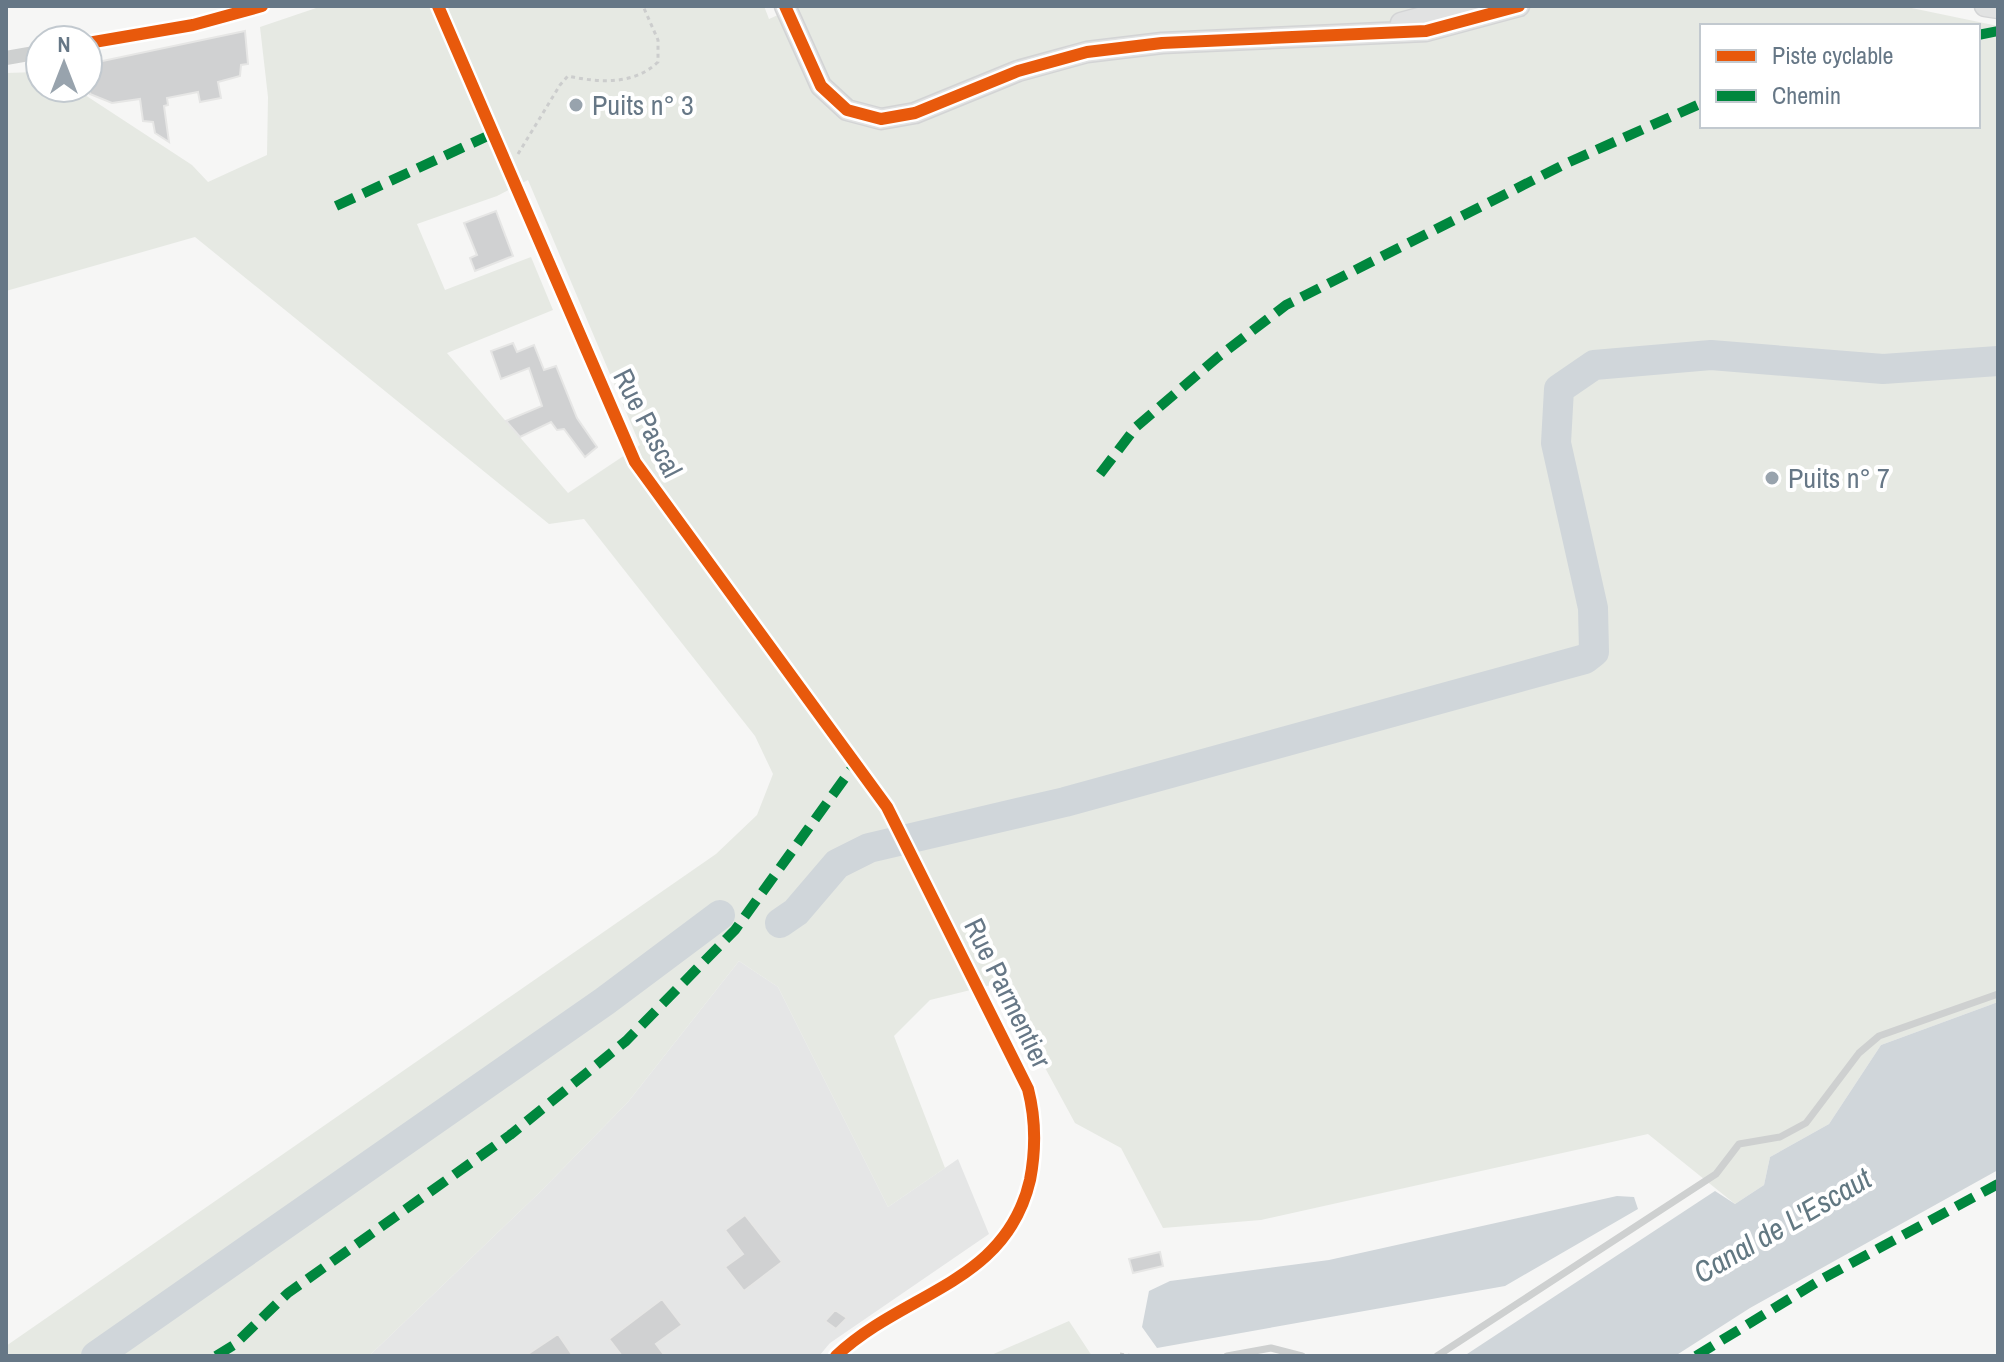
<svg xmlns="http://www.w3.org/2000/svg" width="2004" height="1362" font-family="'Archivo Narrow',sans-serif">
	<rect width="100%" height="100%" fill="#f6f6f5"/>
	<path fill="#e5e6e6" d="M739 961 778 987 888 1207 958 1159 989 1234 830 1343 819 1356H369L540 1192 628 1102Z"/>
	<path fill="#e6e9e3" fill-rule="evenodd" d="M322 6H764L769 19 798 6H1902L1998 26V1002L1881 1045 1829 1124 1770 1157 1764 1185 1735 1204 1648 1134 1261 1220 1163 1228 1121 1148 1075 1123 999 983 930 1000 894 1036 945 1168 888 1207 778 987 739 961 628 1102 540 1192 369 1356H6V1346L716 854 757 815 773 774 755 736 584 519 549 524 195 237 6 291V73L37 72 40 88H72L82 93 192 165 208 182 267 155 268 97 260 27ZM1702 26H1978V126H1702ZM528 180 640 445 568 493 447 353 553 310 531 257 445 290 417 224 497 196Z
		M1069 1321 1092 1356H989Z"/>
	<path fill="#d0d6da" d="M1998 1002V1170L1750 1308 1675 1356H1464L1715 1191 1735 1204 1764 1185 1770 1157 1829 1124 1881 1045Z
		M1617 1196 1634 1197 1638 1209 1505 1286 1157 1348 1142 1327 1149 1291 1170 1281 1329 1260Z"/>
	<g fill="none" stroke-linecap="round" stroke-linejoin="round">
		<path stroke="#d0d6da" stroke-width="30" d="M780 923 796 912 837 864 869 848 1065 802 1585 659 1594 652 1593 608 1556 443 1559 389 1594 365 1711 355 1883 369 1998 361
			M96 1356 605 1001 720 915"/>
	</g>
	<path fill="#d0d1d2" stroke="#e6e6e5" stroke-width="2" d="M245 31 248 64 241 65 240 76 218 82 221 98 200 102 198 92 167 98 168 105 164 106 169 142 155 133 153 122 143 121 140 99 112 103 90 94 88 64Z
		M496 211 513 256 475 271 470 258 477 255 464 223Z
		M513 343 517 352 534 345 544 370 556 366 577 418 597 447 585 457 564 429 557 430 551 422 520 437 506 421 542 406 529 368 501 379 491 351Z
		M745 1215 782 1262 744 1291 725 1267 743 1254 725 1230Z
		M1160 1252 1163 1266 1133 1273 1129 1259Z
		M662 1299 682 1325 656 1344 665 1356H622L609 1339Z
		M835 1310 847 1318 836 1329 825 1321Z
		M558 1334 573 1356H525Z"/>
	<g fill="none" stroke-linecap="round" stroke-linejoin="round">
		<defs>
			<path id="secondary" d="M785 6 821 86 847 110 881 119 915 113 1018 71 1087 52 1162 43 1426 31 1519 6
				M1985 6 1998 8
				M1401 23 1463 6"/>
		</defs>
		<use href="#secondary" stroke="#d3d4d5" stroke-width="23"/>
		<path stroke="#cccdcd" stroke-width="3" stroke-dasharray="4 4" stroke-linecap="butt" d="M518 154 560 85 568 76C600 83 634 85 658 62V40L643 6
			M1120 1354 1133 1356"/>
		<path stroke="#ced0d0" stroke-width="7" d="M1227 1356 1271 1348 1302 1356
			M1437 1356 1716 1174 1739 1144 1780 1137 1806 1123 1859 1053 1879 1036 1998 994"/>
		<path stroke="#ced0d0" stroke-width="14" d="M438 6 635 462 887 807 1028 1089C1036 1120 1036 1149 1030 1180 1006 1284 905 1291 836 1356
			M88 43 193 25 262 6
			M6 58 40 52"/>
		<use href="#secondary" stroke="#e1e2e2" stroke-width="20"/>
		<path stroke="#00873e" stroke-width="10" stroke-dasharray="20 10" stroke-linecap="butt" d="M1978 35 1998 31
			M336 206 492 134
			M1100 474 1136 427 1218 357 1286 305 1567 163 1702 103
			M216 1356 234 1345 288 1293 510 1135 626 1041 735 930 855 764
			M1696 1356 1822 1279 1998 1184"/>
		<defs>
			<path id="cycleway" d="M438 6 635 462 887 807 1028 1089C1036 1120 1036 1149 1030 1180 1006 1284 905 1291 836 1356
				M785 6 821 86 847 110 881 119 915 113 1018 71 1087 52 1162 43 1426 31 1519 6
				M88 43 193 25 262 6"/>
		</defs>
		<use href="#cycleway" stroke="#fff" stroke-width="17"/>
		<use href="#cycleway" stroke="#e8590c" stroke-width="12"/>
	</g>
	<g fill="#98a3ad" stroke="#fff" stroke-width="3">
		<circle cx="576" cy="105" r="8"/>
		<circle cx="1772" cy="478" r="8"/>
	</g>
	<g text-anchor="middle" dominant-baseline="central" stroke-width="8" stroke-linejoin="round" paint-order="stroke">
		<g font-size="28" fill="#667786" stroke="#fff" text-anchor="start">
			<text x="592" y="105">Puits n° 3</text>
			<text x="1788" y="478">Puits n° 7</text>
		</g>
		<g font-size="28" fill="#667786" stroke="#fff">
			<text transform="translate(648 423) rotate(63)">Rue Pascal</text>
			<text transform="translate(1008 993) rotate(64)">Rue Parmentier</text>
		</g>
		<g font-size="30" font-style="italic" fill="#627882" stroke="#fff">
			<text transform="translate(1782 1225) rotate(-30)">Canal de L'Escaut</text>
		</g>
	</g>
	<rect width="2004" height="1362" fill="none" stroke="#667786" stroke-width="16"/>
	<rect x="1700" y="24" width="280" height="104" fill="#ffffff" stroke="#c2c9cf" stroke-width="2"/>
	<rect x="1716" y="50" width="40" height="12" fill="#e8590c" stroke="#c2c9cf" stroke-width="2"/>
	<text x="1772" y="64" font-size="24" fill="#667786">Piste cyclable</text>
	<rect x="1716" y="90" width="40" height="12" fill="#00873e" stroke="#c2c9cf" stroke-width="2"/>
	<text x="1772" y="104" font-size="24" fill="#667786">Chemin</text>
	<g transform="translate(64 64)"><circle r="38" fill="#ffffff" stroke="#c2c9cf" stroke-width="2"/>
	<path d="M0-6L14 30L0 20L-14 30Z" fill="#98a3ad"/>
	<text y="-12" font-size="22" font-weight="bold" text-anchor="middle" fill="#667786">N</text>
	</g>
</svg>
